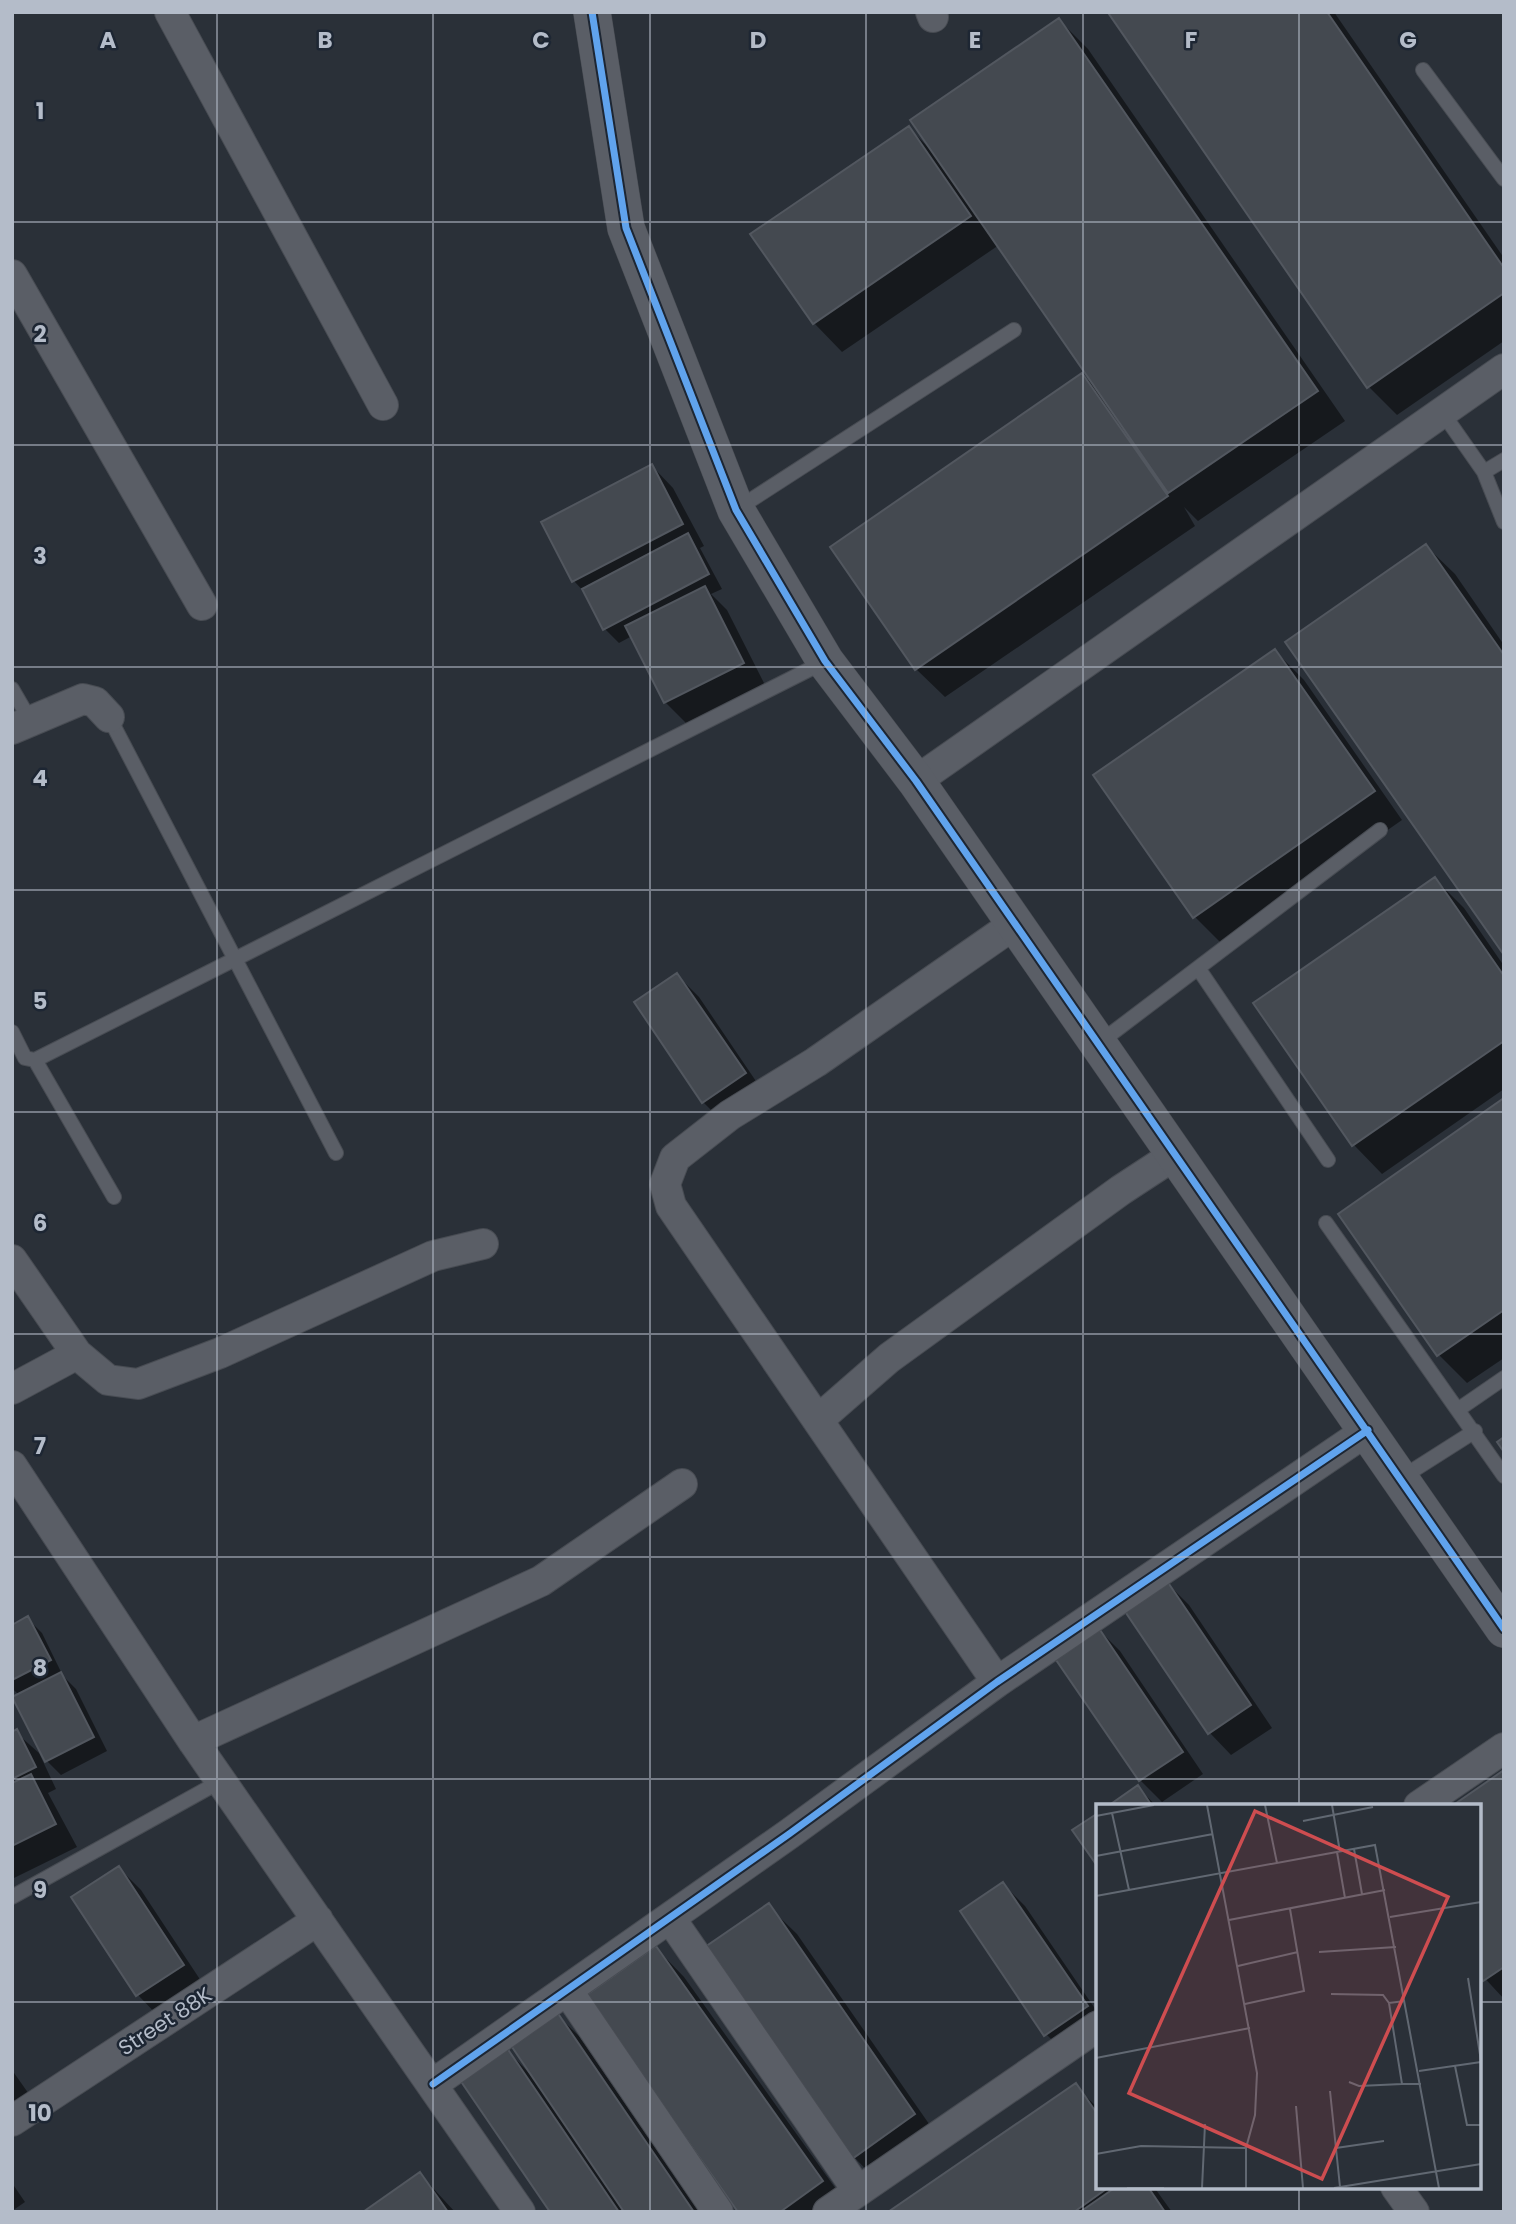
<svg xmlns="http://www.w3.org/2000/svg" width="1516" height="2224" font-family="Poppins,sans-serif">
	<rect width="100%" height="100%" fill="#2a3038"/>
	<path fill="#0007" d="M1114 12H1334L1504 258V341L1397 415 1368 386Z
		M1059 20 1088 49 1345 421 1198 521 1184 507 1195 526 945 697 916 669 1082 375 1098 388 999 245 842 352 814 323 909 128 931 150Z
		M652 466 673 488 704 546 700 548 722 589 711 594 727 610 765 685 687 724 665 702 632 636 619 643 605 629 586 594 574 581 543 523Z
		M1426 546 1455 574 1504 645V952Z
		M1275 651 1304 680 1402 820 1223 945 1195 917Z
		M1435 879 1464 908 1504 966V1089L1382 1174 1354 1145 1256 1004Z
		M677 975 699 997 766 1096 725 1124 703 1102Z
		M1504 1100V1358L1467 1383 1439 1355 1341 1214Z
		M1167 1583 1189 1605 1272 1728 1231 1755 1210 1733 1126 1611Z
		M28 1619 42 1633 63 1676 76 1689 107 1751 61 1775 47 1761 19 1695 12 1688V1627Z
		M1098 1629 1120 1651 1203 1774 1162 1802 1140 1780 1057 1657Z
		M12 1729 39 1753 56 1789 48 1793 77 1847 12 1879Z
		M1504 1773V1999L1479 1972Z
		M1138 1787 1156 1806H1111Z
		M119 1868 141 1890 205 1987 159 2017 138 1995 73 1898Z
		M1003 1884 1025 1906 1098 2013 1068 2056 1046 2034Z
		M768 1906 797 1934 943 2144 882 2186 854 2157Z
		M656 1948 684 1977 851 2210 741 2212Z
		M557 2015 579 2036 699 2212H552L507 2050 529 2073Z
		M12 2070 43 2114 12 2135Z
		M1075 2086 1098 2108V2187H1154L1172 2212H891Z
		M420 2174 455 2212H366Z
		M12 2183 25 2202 12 2211Z"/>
	<path fill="#444950" stroke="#52575f" stroke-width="2" d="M1111 12H1327L1504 268V293L1367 388 1109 14Z
		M1059 18 1318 391 1168 493 910 120Z
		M909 126 971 216 813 324 750 234Z
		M1082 373 1168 496 915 670 830 547Z
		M652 464 683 524 572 582 541 522Z
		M688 533 709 574 603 630 582 589Z
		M1426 544 1504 655V955L1285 642Z
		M705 586 744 663 664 703 625 626Z
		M1275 649 1375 791 1193 918 1093 775Z
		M1435 877 1504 976V1041L1352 1146 1253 1003Z
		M677 973 746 1073 702 1103 634 1002Z
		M1504 1098V1310L1437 1356 1338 1214Z
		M1504 1437V1452L1497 1442Z
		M1167 1581 1251 1705 1208 1734 1124 1610Z
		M28 1616 51 1660 12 1680V1625Z
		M1098 1627 1183 1752 1139 1781 1054 1657Z
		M61 1672 94 1737 45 1762 12 1697Z
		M17 1729 36 1767 12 1779V1732Z
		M1504 1770V1967L1483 1981 1479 1975V1806H1452Z
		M31 1774 56 1824 12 1846V1783Z
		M1138 1785 1152 1806H1108Z
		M1098 1813V1867L1072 1830Z
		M119 1866 184 1965 136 1996 71 1897Z
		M1003 1882 1088 2006 1044 2036 960 1911Z
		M769 1903 915 2114 852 2159 705 1947Z
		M656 1946 823 2181 780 2212H738L585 1996Z
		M557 2012 694 2212H624L510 2044Z
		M507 2048 619 2212H550L460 2080Z
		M1076 2083 1098 2115V2187H1109L1074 2212H888Z
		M420 2172 448 2212H363Z
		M1116 2187H1148L1165 2212H1080Z"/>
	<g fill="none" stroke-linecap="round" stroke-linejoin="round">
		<defs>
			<path id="service" d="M1423 70 1504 179
				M1442 412 1484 472 1504 522
				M1484 472 1504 460
				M737 509 1014 330
				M12 689 30 720
				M109 717 336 1153
				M1198 968 1328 1160
				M12 1032 25 1058 35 1060 824 662
				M1099 1043 1380 830
				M35 1060 114 1197
				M1326 1223 1504 1476
				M1459 1409 1504 1378
				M1401 1478 1475 1431
				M12 1897 221 1781"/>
			<path id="minor" d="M170 12 383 405
				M931 12 933 17
				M12 275 202 605
				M12 729 83 699 95 702 109 717
				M916 781 1504 369
				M12 1260 77 1354
				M12 1389 77 1354 108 1380 138 1384 220 1353 433 1256 483 1244
				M818 1420 889 1358 1121 1190 1176 1154
				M12 1466 193 1741 520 2212
				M997 1682 671 1206 665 1184 675 1158 730 1115 816 1062 1016 923
				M193 1741 541 1581 682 1484
				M1419 1806 1504 1748
				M670 1918 858 2191
				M567 1990 718 2212
				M433 2084 789 1834 997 1682 1368 1430
				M12 2121 318 1920
				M1396 2187 1414 2212
				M828 2212 1098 2026"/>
			<path id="tertiary" d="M592 12 626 228 736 510 825 661 916 781 1504 1629"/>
		</defs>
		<use href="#service" stroke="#484c53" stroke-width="16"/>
		<use href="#minor" stroke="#484c53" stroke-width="32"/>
		<use href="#tertiary" stroke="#484c53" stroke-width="38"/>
		<use href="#service" stroke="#5a5e66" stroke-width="14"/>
		<use href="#minor" stroke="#5a5e66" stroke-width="30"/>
		<use href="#tertiary" stroke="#5a5e66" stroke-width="37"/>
		<defs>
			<path id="cycleway" d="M592 12 626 228 736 510 825 661 916 781 1504 1629
				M433 2084 789 1834 997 1682 1368 1430"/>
		</defs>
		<use href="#cycleway" stroke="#1d2633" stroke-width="11"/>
		<use href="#cycleway" stroke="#60a3ed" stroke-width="7"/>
	</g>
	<path fill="none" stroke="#b4bcc9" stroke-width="2" stroke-opacity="0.55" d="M217 12V2212M433 12V2212M650 12V2212M866 12V2212M1083 12V2212M1299 12V1806M12 222H1504M12 445H1504M12 667H1504M12 890H1504M12 1112H1504M12 1334H1504M12 1557H1504M12 1779H1504M12 2002H1098M1479 2002H1504M1299 2187V2212"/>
	<g text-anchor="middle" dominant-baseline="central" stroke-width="5" stroke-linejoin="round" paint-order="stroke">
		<g font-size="21" fill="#b4bcc9" stroke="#1d2633">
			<text transform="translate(165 2021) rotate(-33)">Street 88K</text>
		</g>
	</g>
	<g transform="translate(1096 1804)">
		<rect width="385" height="385" fill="#2a3038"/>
		<path fill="none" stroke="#616872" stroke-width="2" d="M111 1 161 269 159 311 150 344V384M169 1 181 59M236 1 244 48M16 9 33 86M0 12 58 1M207 17 277 3M258 45 266 90M241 48 249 94M0 52 117 30M0 92 279 41 343 384M294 113 385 98M133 116 289 86M223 148 300 143M142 162 202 148M372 174 385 257M235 190 287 191 293 199 309 197M293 199 306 280H325M149 200 208 187 194 105M0 254 154 224M359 262 371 321H385M323 267 385 258M253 278 263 282 306 280M234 287 244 383M200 302 207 384M240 344 288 337M0 350 45 342 150 344M31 384H68M106 384 109 320M238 384 385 360"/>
		<path fill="#ce4d50" fill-opacity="0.15" stroke="#ce4d50" stroke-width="3.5" d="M159 7 352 93 226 375 33 289Z"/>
		<rect width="385" height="385" fill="none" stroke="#b4bcc9" stroke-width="3.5"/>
	</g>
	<g font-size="23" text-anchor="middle" font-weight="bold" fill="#b4bcc9" stroke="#1d2633" stroke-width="5" stroke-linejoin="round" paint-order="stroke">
		<text x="108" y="48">A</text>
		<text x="325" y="48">B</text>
		<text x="541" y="48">C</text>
		<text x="758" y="48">D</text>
		<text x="975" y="48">E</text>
		<text x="1191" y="48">F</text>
		<text x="1408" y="48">G</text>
		<text x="40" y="119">1</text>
		<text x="40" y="342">2</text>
		<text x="40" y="564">3</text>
		<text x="40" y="786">4</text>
		<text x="40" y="1009">5</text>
		<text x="40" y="1231">6</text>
		<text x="40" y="1454">7</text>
		<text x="40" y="1676">8</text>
		<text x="40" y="1898">9</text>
		<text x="40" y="2121">10</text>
	</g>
	<rect width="1516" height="2224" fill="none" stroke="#b4bcc9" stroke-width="28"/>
</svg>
